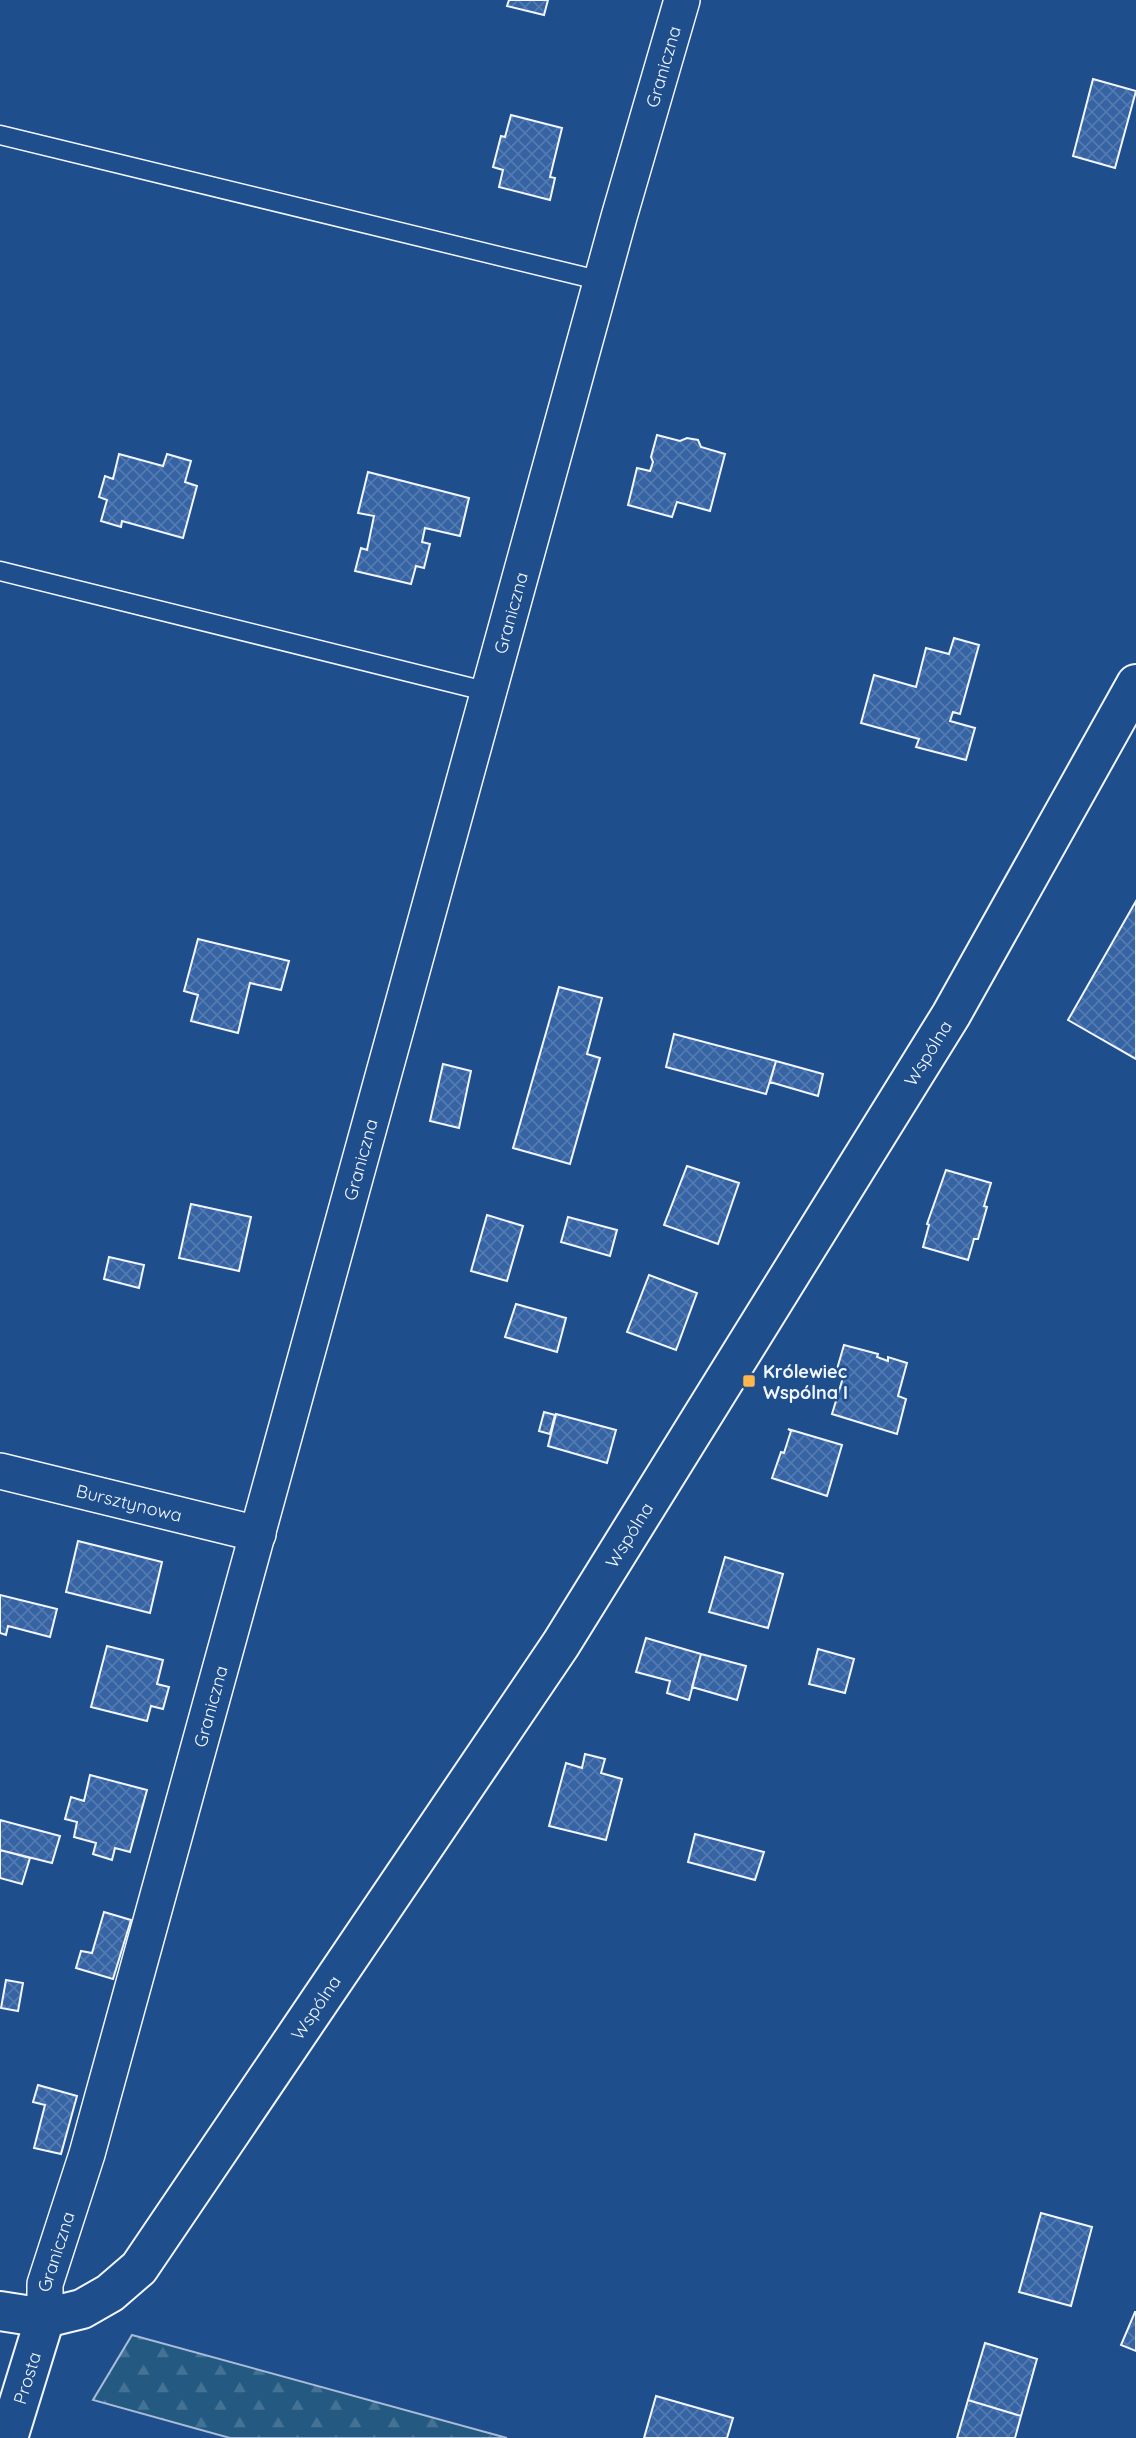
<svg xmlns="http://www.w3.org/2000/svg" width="1136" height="2438" font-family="Quicksand,sans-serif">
	<defs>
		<pattern id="forest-firs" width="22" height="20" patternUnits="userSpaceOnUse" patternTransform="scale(1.75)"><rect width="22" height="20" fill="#245a82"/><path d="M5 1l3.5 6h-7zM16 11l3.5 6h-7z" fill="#447295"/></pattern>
		<pattern id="building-cross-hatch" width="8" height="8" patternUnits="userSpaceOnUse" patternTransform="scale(1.75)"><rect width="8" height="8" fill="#3563a3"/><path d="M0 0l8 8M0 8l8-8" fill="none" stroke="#537ab1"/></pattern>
	</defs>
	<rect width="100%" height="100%" fill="#1f4e8c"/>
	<path fill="url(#forest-firs)" stroke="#a8bbd7" stroke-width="2" d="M132 2335 507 2438H230L93 2400Z"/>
	<path fill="url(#building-cross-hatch)" stroke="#f2f6ff" stroke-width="2" d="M509 0H548L544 15 507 6Z
		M1093 79 1136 91 1115 168 1073 156Z
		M511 115 562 128 550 177 555 178 550 200 499 187 503 170 493 167 501 136 505 137Z
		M657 435 680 441 687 438 698 440 701 447 725 454 710 511 677 502 672 517 628 505 637 468 650 471 653 462 651 457Z
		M119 454 163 466 167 454 191 461 185 482 197 486 183 538 122 521 121 527 101 521 107 500 99 497 105 476 113 479Z
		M368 472 469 498 460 536 425 528 422 542 430 544 424 568 416 566 411 584 355 571 361 548 367 550 374 516 358 513Z
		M954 638 979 645 960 714 953 712 950 721 975 728 966 760 916 747 919 739 861 723 874 675 916 687 926 648 949 654Z
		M1136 901V1059L1068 1020Z
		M198 939 289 961 281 990 250 983 238 1033 191 1021 198 995 184 991Z
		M559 987 602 998 587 1054 600 1058 570 1164 513 1148Z
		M674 1034 776 1061 766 1094 666 1067Z
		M776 1061 823 1074 818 1096 770 1082Z
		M443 1064 471 1071 459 1128 430 1121Z
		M687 1166 739 1183 718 1244 664 1225Z
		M946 1170 991 1183 984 1206 987 1207 978 1239H974L968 1260 923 1247 929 1225 927 1224Z
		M191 1204 251 1217 239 1271 179 1258Z
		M487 1215 523 1226 507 1281 471 1271Z
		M568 1217 617 1230 610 1256 561 1242Z
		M109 1257 144 1265 139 1288 104 1279Z
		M649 1275 697 1293 676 1350 627 1332Z
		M516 1304 566 1318 557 1352 505 1337Z
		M844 1345 878 1354 877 1357 888 1361V1357L907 1363 898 1396 906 1399 897 1434 832 1414 845 1371 837 1369Z
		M544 1412 555 1415 550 1434 539 1431Z
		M556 1414 616 1430 607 1463 548 1446Z
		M788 1429 842 1445 827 1496 772 1478 781 1452 784 1453 791 1431Z
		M78 1541 162 1562 150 1613 66 1592Z
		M725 1557 783 1574 768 1628 709 1612Z
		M0 1595 57 1609 50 1637 8 1626 6 1635 0 1633Z
		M646 1638 701 1654 689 1700 667 1693 670 1681 636 1672Z
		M107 1646 163 1660 157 1684 169 1687 163 1709 151 1706 147 1721 91 1707Z
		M818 1649 854 1659 845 1693 809 1684Z
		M701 1654 746 1666 737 1700 692 1687Z
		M585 1754 605 1759 601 1773 622 1779 606 1840 549 1826 566 1763 582 1768Z
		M90 1775 147 1790 130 1852 115 1848 112 1860 93 1854 96 1843 74 1837 77 1822 65 1819 71 1797 84 1801Z
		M0 1820 60 1836 52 1863 0 1850Z
		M695 1834 764 1852 755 1880 688 1862Z
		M0 1850 30 1858 22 1884 0 1878Z
		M104 1912 131 1920 113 1979 76 1968 81 1951 92 1953Z
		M6 1980 23 1983 18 2011 1 2008Z
		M38 2085 77 2096 61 2154 34 2148 45 2105 33 2102Z
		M1041 2213 1092 2227 1071 2306 1019 2292Z
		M1135 2312H1136V2351L1121 2345Z
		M985 2343 1037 2359 1021 2416 968 2400Z
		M656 2396 733 2418 727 2438H644Z
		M968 2400 1021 2416 1015 2438H957Z"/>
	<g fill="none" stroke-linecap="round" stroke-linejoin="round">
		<defs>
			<path id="service" d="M0 135 602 281
				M0 571 489 692"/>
			<g id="minor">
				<path id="s1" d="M0 1471 258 1534"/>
				<path id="s2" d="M45 2318V2284L87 2154 619 217 682 0"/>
			</g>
			<g id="tertiary">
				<path id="s3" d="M0 2311 45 2318 82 2309 110 2293 139 2268 561 1644 951 1015 1136 684"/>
				<path id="s4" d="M8 2438 45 2318"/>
			</g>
		</defs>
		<use href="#service" stroke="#f2f6ff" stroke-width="21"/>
		<use href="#minor" stroke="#f2f6ff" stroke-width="38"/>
		<use href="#tertiary" stroke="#f2f6ff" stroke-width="42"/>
		<use href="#service" stroke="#1f4e8c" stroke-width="18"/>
		<use href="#minor" stroke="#1f4e8c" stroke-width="35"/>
		<use href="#tertiary" stroke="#1f4e8c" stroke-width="38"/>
	</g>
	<rect fill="#ffb74d" stroke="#1f4e8c" stroke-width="2.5" x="742" y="1374" width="14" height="14" rx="3.5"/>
	<g text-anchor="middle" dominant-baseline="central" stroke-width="5" stroke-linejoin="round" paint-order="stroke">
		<g font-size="18" fill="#f2f6ff" stroke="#1f4e8c">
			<text stroke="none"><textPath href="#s2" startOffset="2336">Graniczna</textPath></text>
			<text stroke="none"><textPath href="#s2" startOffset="1769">Graniczna</textPath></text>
			<text stroke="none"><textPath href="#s3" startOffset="1603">Wspólna</textPath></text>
			<text stroke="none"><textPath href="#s2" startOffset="1202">Graniczna</textPath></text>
			<text stroke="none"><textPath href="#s1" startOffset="133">Bursztynowa</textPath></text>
			<text stroke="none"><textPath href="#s3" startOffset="1036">Wspólna</textPath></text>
			<text stroke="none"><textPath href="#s2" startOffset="635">Graniczna</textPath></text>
			<text stroke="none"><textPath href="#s3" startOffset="469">Wspólna</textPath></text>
			<text stroke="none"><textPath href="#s2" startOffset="68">Graniczna</textPath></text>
			<text stroke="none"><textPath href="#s4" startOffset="63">Prosta</textPath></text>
		</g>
		<g font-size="18" font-weight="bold" fill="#f2f6ff" stroke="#1f4e8c" text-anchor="start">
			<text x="763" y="1371">Królewiec<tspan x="763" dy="21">Wspólna I</tspan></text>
		</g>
	</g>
</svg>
